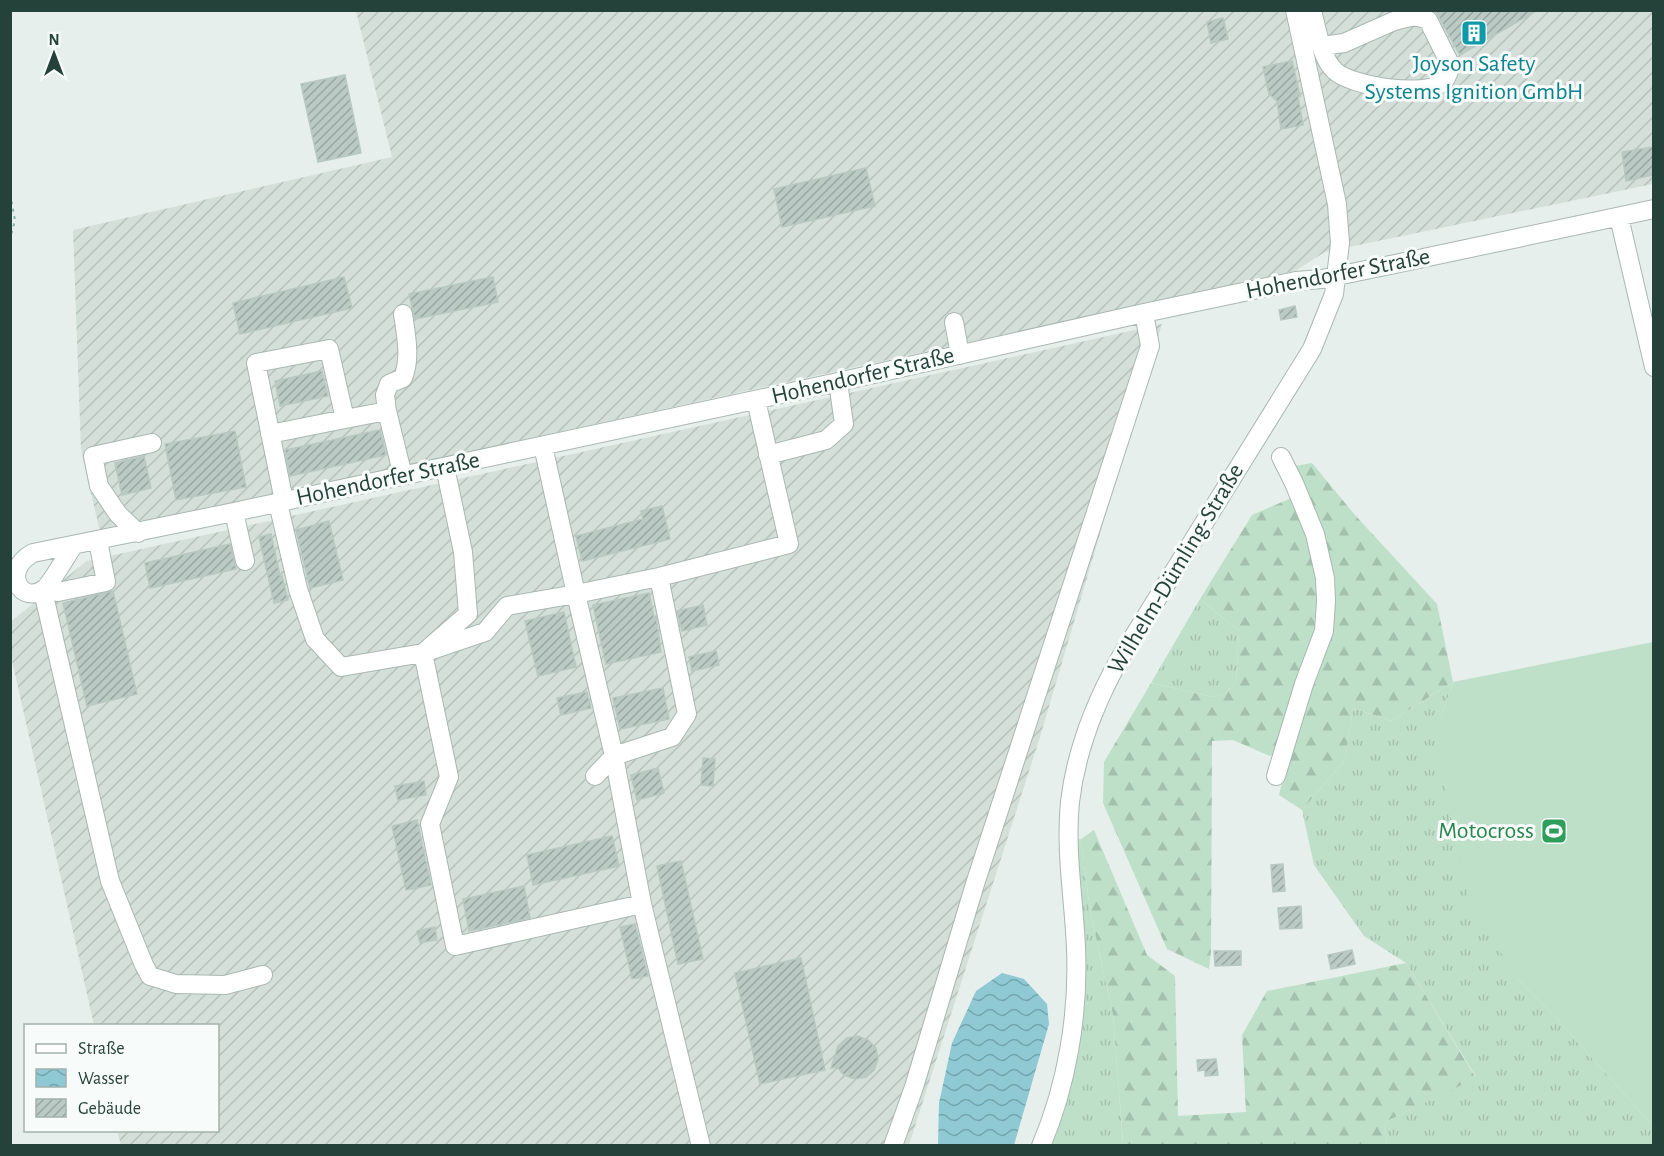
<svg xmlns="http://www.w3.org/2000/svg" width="1664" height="1156" font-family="'Alegreya Sans',sans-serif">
	<defs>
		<pattern id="industrial-furrows" width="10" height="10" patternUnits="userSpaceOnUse" patternTransform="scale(1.5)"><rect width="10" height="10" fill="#d4dfda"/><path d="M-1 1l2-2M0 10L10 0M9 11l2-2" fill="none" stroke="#b6c1bc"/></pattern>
		<pattern id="grass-tufts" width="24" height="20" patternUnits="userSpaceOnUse" patternTransform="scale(1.5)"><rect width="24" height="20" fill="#bfe0c8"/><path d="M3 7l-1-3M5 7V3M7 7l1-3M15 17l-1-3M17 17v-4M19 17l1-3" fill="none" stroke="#a4c1ad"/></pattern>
		<pattern id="forest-firs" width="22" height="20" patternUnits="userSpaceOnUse" patternTransform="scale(1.5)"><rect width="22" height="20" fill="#bfe0c8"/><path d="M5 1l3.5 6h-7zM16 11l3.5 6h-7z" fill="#a4c1ad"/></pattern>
		<pattern id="water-waves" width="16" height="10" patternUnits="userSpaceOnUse" patternTransform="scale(1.5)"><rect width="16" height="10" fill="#8ec9d4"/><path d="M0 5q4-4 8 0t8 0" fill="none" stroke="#74a5ad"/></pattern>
		<pattern id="building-hatch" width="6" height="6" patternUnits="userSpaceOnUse" patternTransform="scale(1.5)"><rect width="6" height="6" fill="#bbcac4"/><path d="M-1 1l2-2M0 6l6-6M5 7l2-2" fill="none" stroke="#98a6a0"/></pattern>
	</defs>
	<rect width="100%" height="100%" fill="#e6efeb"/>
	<path fill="url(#industrial-furrows)" d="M356 11H1653V184L1325 252 1295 271 100 532 81 450 73 230 392 157Z
		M1162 324 1040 737 909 1145H121L117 1131 218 1130V1026L94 1025 11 656 10 622 87 561Z"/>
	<path fill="url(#grass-tufts)" d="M1200 599 1239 631 1236 683 1224 694 1213 697 1151 683Z
		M1453 682 1441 718 1517 978 1556 1018 1653 1126V1145H1387L1385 1122 1476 1077 1406 963 1364 936 1314 865 1302 810 1345 760 1353 708 1391 721Z
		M1081 839 1090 910 1113 1015 1123 1143 1121 1146H1052L1062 1113 1081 982 1071 840Z"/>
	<path fill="url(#forest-firs)" d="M1312 463 1355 515 1437 604 1453 682 1391 721 1353 708 1345 760 1302 810 1279 795 1299 711 1330 638 1295 466Z
		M1296 496 1314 536 1322 628 1281 748 1270 756 1233 740 1212 741 1211 951 1209 969 1167 949 1103 803 1104 762 1151 683 1213 697 1224 694 1236 683 1239 631 1200 599 1252 515Z
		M1094 830 1147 955 1175 976 1178 1116 1246 1112 1242 1035 1267 991 1406 963 1476 1078 1385 1122 1387 1145H1121L1123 1142 1113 1015 1090 910 1081 839Z"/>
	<path fill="#bfe0c8" d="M1653 642H1654L1653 1126 1556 1018 1517 978 1469 901 1439 762 1441 718 1453 682Z"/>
	<path fill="url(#water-waves)" d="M1002 973 1024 979 1047 1004 1049 1024 1014 1145H938L939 1103 952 1043 976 991Z"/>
	<path fill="url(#building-hatch)" stroke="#b8c9c2" stroke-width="1.5" d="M1435 10H1538L1460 55Z
		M1223 18 1228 39 1211 43 1207 22Z
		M1292 61 1300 96 1298 97 1303 125 1281 129 1277 101 1269 94 1263 67Z
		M345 75 361 153 318 162 301 84Z
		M1653 147V175L1626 181 1622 152Z
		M866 168 875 206 782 227 774 189Z
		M344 277 352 308 240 334 233 303Z
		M493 277 498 302 415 319 409 294Z
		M1295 306 1297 317 1281 320 1279 310Z
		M322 371 328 396 280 406 275 381Z
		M380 430 386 455 290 476 285 450Z
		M235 431 246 487 176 500 165 444Z
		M144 456 151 488 122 495 115 463Z
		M662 506 670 539 582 561 576 536 643 519 641 511Z
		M329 521 343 580 310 588 296 530Z
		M271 534 280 576H282L288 600 274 603 259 537Z
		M230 544 236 569 150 588 145 563Z
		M113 591 137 694 87 706 63 603Z
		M649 593 654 617 656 616 661 652 606 664 593 605Z
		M703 605 707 625 682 631 677 611Z
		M564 612 576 667 538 676 525 621Z
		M716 651 719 665 692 671 689 657Z
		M663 688 669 719 620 729 613 698Z
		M587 692 591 708 561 715 557 698Z
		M703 758 715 759 713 786 701 785Z
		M658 768 664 793 637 800 631 775Z
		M424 781 426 795 398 800 395 786Z
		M417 820 431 885 406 890 392 826Z
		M612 836 619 866 533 885 527 855Z
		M681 861 703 959 678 964 657 866Z
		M1283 864 1285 891 1273 892 1271 865Z
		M524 886 530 918 469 931 463 899Z
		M1301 906 1302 928 1280 929 1278 908Z
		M635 924 648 976 632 979 620 927Z
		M435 927 437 940 420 943 417 931Z
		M1352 950 1355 964 1331 969 1328 955Z
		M1214 951H1241V965L1215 966Z
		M801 958 825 1070 760 1084 735 973Z
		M858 1036 868 1040 876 1048 878 1059 874 1070 866 1077 855 1079 844 1075 837 1067 831 1068 838 1046 847 1038Z
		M1216 1059 1218 1075 1205 1076V1070L1198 1071 1197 1060Z"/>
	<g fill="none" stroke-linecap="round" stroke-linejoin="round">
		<defs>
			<path id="minor" d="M1313 10V15C1318 32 1321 58 1335 71 1351 86 1425 98 1443 82 1447 79 1449 70 1451 66L1428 20 1415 16 1394 21 1344 43 1322 46
				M1619 217 1654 367
				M954 322 960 355
				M387 411 385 395 389 384 403 378C411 358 406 335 403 314
				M270 434 345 419
				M768 455 826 440 844 424 838 382
				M445 467 463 552 468 614 423 653 485 632 507 606 576 594 543 446
				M284 501 256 363 329 349 345 419 387 411 403 476
				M278 503 298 589 315 639 341 667 423 653 449 777 430 824 455 946 642 904 701 1146
				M234 512 245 561
				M138 533 118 514 99 486 93 456 152 443
				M73 546C67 555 50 585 44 589 22 606 0 571 33 553L234 512 838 382 1144 313 1296 281 1322 279 1395 264 1654 209
				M47 586 58 592 106 582 98 541
				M45 588V600L110 881 144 965 150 976 176 984 225 985 263 975
				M595 776 614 756 672 737 687 714 659 577
				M1276 776 1304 684 1324 631 1326 601 1325 578 1315 534 1294 483 1281 457
				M642 904 614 756 576 594 659 577 789 544 756 400
				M893 1146 914 1087 975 884 1150 346 1144 313
				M1041 1146C1067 1085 1079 1014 1076 948 1074 900 1065 850 1070 802 1076 751 1094 705 1119 660L1312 349 1334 294 1340 243 1337 204 1295 10"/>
		</defs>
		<use href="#minor" stroke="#a8b8b2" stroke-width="20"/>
		<path stroke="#86b3a5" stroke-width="2" stroke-dasharray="3 4.5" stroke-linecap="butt" d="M10 194 15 220 10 239"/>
		<use href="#minor" stroke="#fff" stroke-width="18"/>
	</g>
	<defs>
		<symbol id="building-square" viewBox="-11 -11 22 22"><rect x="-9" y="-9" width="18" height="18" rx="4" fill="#0f9aa8" stroke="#f7fbf9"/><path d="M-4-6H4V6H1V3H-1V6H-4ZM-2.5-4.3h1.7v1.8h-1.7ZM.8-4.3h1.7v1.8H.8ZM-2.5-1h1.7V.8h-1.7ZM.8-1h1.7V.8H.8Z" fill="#fff"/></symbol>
		<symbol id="stadium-square" viewBox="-11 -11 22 22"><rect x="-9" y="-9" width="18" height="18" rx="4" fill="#2e9e5b" stroke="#f7fbf9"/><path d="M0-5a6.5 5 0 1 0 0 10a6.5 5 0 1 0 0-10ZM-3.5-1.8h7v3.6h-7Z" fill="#fff"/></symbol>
	</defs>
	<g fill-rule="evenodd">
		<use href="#building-square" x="1459" y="18" width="30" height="30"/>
		<use href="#stadium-square" x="1539" y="816" width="30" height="30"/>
	</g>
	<g text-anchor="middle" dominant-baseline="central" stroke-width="6" stroke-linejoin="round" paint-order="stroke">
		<g font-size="24" fill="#0d838f" stroke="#f7fbf9">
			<text x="1474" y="64">Joyson Safety<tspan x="1474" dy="28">Systems Ignition GmbH</tspan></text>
		</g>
		<g font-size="24" fill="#24423a" stroke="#f7fbf9">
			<text transform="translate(1338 274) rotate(-11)">Hohendorfer Straße</text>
			<text transform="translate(863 376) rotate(-13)">Hohendorfer Straße</text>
			<text transform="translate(388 479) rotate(-12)">Hohendorfer Straße</text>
			<text transform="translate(1176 569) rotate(-59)">Wilhelm-Dümling-Straße</text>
		</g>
		<g font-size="24" fill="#27864d" stroke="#f7fbf9" text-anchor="end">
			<text x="1534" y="831">Motocross</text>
		</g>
	</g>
	<rect width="1664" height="1156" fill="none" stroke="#24423a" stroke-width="24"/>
	<rect x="24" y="1024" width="195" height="108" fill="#f7fbf9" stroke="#a3b1ad" stroke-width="1.5"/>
	<rect x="36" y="1044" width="30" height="9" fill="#ffffff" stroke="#a3b1ad" stroke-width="1.5"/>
	<text x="78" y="1054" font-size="18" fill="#24423a">Straße</text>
	<rect x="36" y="1069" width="30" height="18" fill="url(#water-waves)" stroke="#a3b1ad" stroke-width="1.5"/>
	<text x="78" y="1084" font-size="18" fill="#24423a">Wasser</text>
	<rect x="36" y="1099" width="30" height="18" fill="url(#building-hatch)" stroke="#a3b1ad" stroke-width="1.5"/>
	<text x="78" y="1114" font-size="18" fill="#24423a">Gebäude</text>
	<g transform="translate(54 54)" stroke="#f7fbf9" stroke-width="4.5" paint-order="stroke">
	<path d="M0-4.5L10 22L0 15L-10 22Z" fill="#24423a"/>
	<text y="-9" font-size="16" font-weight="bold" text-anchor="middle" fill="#24423a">N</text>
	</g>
</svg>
